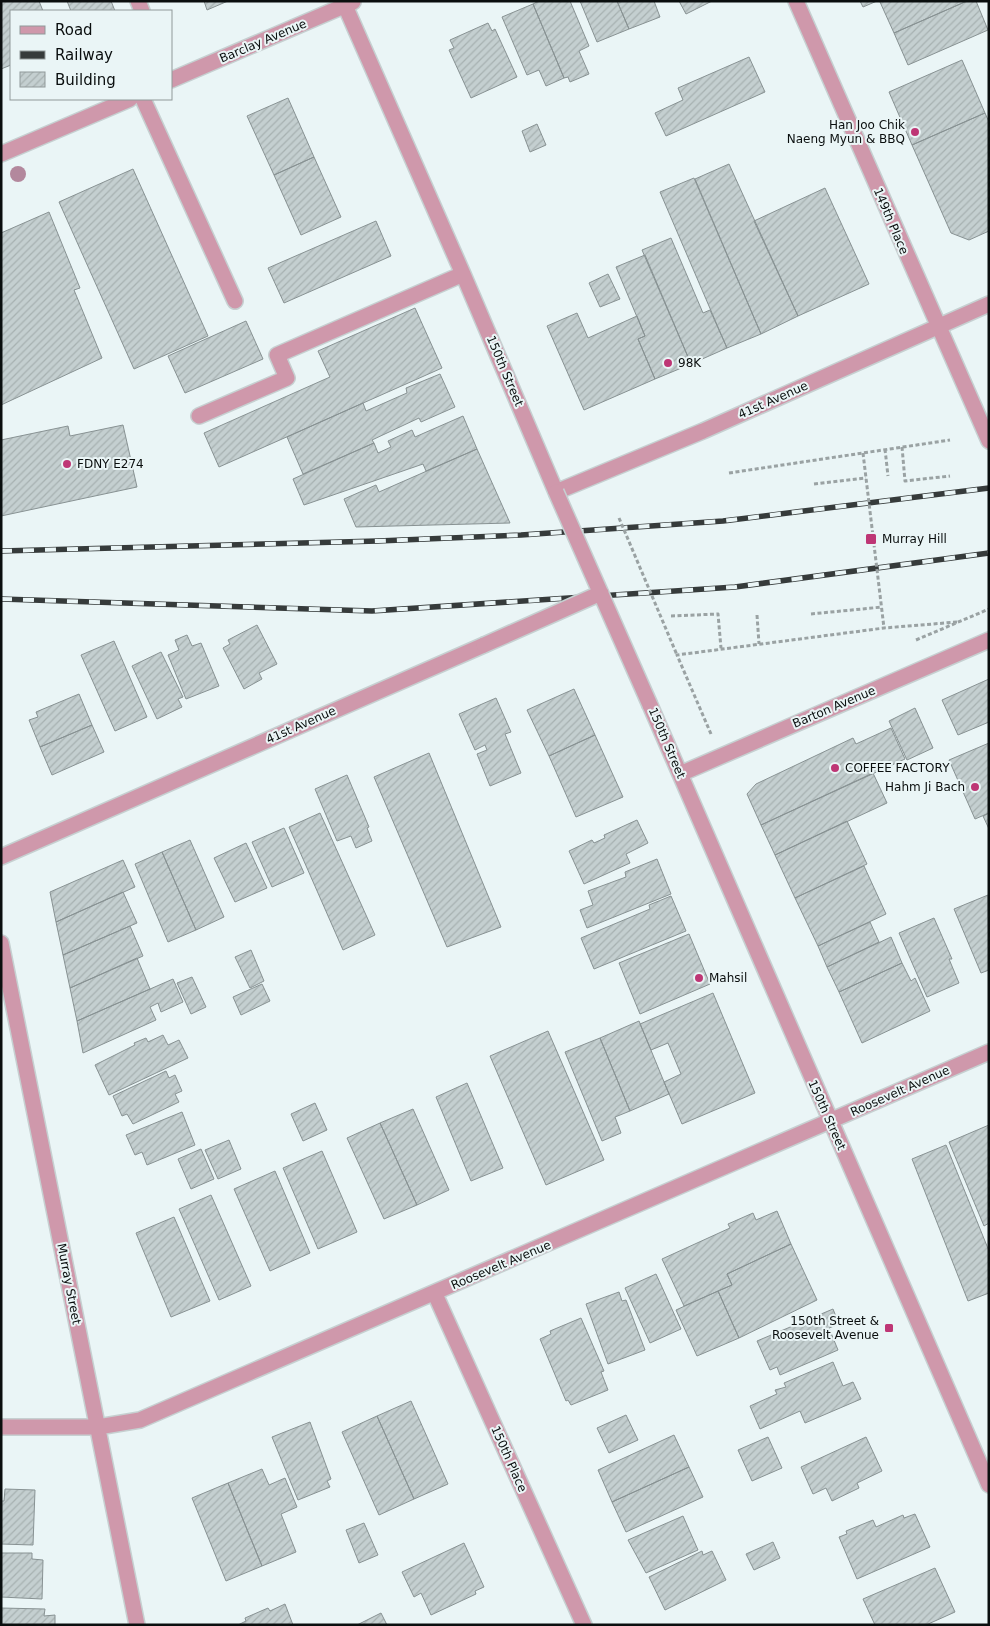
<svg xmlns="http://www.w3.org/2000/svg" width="990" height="1626" font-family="'DejaVu Sans',sans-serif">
	<defs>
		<pattern id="building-hatch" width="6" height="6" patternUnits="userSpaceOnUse" patternTransform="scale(1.25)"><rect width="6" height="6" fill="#c4cfd0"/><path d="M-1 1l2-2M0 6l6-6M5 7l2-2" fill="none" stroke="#a7b1b1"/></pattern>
	</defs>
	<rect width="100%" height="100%" fill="#eaf5f6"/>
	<path fill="url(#building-hatch)" stroke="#889293" d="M1 1H39L43 11H11V65L1 69Z
		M67 1H111L115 11H71Z
		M204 1H228L207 10Z
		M539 1H570L589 46 579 51 589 74 570 82 568 77 564 78 533 4Z
		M580 1H617L629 29 597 42Z
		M617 1H654L660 17 629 29Z
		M679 1H712L686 14Z
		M860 1H877L863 7Z
		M883 1H967L894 33 880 2Z
		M967 1H976L988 30 908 65 894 33Z
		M533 4 564 78 546 86 539 70 527 75 502 17Z
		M488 23 492 31 495 29 517 77 471 98 449 50 454 48 450 40Z
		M749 57 765 92 666 136 655 113 683 100 678 88Z
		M962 60 985 113 912 145 889 92Z
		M288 98 314 157 274 175 247 116Z
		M985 113 989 122V231L969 240 951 233 912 145Z
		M537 124 546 145 530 152 522 131Z
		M314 157 341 217 301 235 274 175Z
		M729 164 798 316 761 334 695 179Z
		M133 169 208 336 134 369 59 202Z
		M694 178 761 334 727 348 660 192Z
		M825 188 869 284 798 316 754 221Z
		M49 212 80 288 74 290 102 358 1 405V233Z
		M376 221 391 256 284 303 268 268Z
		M671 238 703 313 710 310 727 348 691 364 642 250Z
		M645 255 691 364 655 379 638 339 645 336 616 267Z
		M608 274 620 299 600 307 589 283Z
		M415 308 442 368 219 467 204 433 330 377 318 351Z
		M577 313 588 338 637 316 645 336 638 339 655 379 584 410 547 326Z
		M246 321 263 359 185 393 168 356Z
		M440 374 455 407 421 422 419 418 372 440 374 443 303 474 287 437 363 403 366 411 407 393 406 388Z
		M463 416 477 449 426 471 423 464 304 505 293 479 374 443 378 453 391 447 388 441 412 430 415 437Z
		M123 425 137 487 1 516V440L68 426 70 436Z
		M477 449 510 523 356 527 344 499 376 485 379 492Z
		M257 625 277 664 259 673 262 679 244 689 223 648 230 644 228 640Z
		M187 635 192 646 201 643 219 686 186 699 168 655 179 650 175 640Z
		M114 641 147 717 115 731 81 655Z
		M161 652 183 697 178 699 182 707 157 719 132 666Z
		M989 679V722L958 735 942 700Z
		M574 689 595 735 549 756 527 710Z
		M79 694 92 725 40 747 29 720 38 717 36 712Z
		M496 698 511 732 505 734 521 773 490 786 477 754 487 750 485 745 475 750 459 714Z
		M915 708 933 748 907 760 889 721Z
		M92 725 104 752 52 775 40 747Z
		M891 728 905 759 761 825 747 794 756 784 853 738 856 744Z
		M595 735 623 797 576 817 549 756Z
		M989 743V813L975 819 949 760Z
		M429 753 501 927 447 947 374 777Z
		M873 773 887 803 775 855 761 825Z
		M347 775 369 827 367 828 372 841 356 848 351 836 337 841 315 789Z
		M320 813 375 935 343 950 289 827Z
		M989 813V829L983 816Z
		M637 820 648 843 626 854 630 863 584 884 569 851 592 840 594 843 605 838 604 835Z
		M847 821 867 864 795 898 775 855Z
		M284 828 304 873 272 887 252 842Z
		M190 840 224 917 196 930 162 852Z
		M246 843 267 888 235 902 214 858Z
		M162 852 196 930 168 942 135 864Z
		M657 859 671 894 587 928 580 910 593 905 588 891 626 877 625 872Z
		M123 860 135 887 56 922 50 892Z
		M864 866 886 914 818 946 795 898Z
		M123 892 137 923 63 955 56 922Z
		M988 895 989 970 981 973 954 909Z
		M671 896 686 931 594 969 581 938 650 909 649 905Z
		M934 918 952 959H949L959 983 927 997 899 933Z
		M870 922 879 942 827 967 818 946Z
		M130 926 143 956 70 988 63 955Z
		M689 934 710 984 640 1014 619 963Z
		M891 937 902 963 839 992 827 967Z
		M251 950 264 981 250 988 235 957Z
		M137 958 150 989 77 1021 70 988Z
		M902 963 911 981 915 978 930 1011 862 1043 839 992Z
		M192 977 206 1007 191 1014 177 983Z
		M173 979 183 1002 161 1012 158 1003 150 1007 156 1020 83 1053 77 1021Z
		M262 984 270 1001 241 1015 233 997Z
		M713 993 755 1093 682 1124 664 1082 681 1074 668 1043 651 1050 640 1024Z
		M639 1021 669 1094 630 1111 600 1038Z
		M548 1031 604 1160 546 1185 490 1056Z
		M163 1035 168 1045 179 1040 188 1058 109 1095 95 1065 135 1045 134 1043 146 1038 148 1042Z
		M600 1038 630 1111 615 1117 621 1133 602 1141 565 1052Z
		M166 1071 169 1078 175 1075 182 1091 175 1094 179 1102 133 1124 127 1114 122 1116 113 1096Z
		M467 1083 503 1168 471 1181 436 1097Z
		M315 1103 327 1130 303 1141 291 1114Z
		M413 1109 449 1190 417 1205 380 1123Z
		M182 1112 195 1145 147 1165 142 1152 135 1155 126 1135Z
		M380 1123 417 1205 384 1219 347 1138Z
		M989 1125V1223L984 1226 949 1142Z
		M229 1140 241 1169 218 1179 205 1150Z
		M946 1145 989 1251V1293L968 1301 912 1159Z
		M201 1149 214 1179 191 1189 178 1159Z
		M322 1151 357 1232 318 1249 283 1168Z
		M275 1171 310 1253 270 1271 234 1189Z
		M211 1195 251 1286 219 1300 179 1209Z
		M777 1211 791 1244 727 1274 732 1285 684 1306 662 1259 730 1228 728 1224 753 1213 756 1220Z
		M174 1217 210 1301 171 1317 136 1233Z
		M791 1244 817 1300 739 1338 718 1291 732 1285 727 1274Z
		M656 1274 681 1329 650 1343 625 1288Z
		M718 1291 739 1338 697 1356 676 1310Z
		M619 1292 622 1301 626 1300 645 1350 608 1364 586 1304Z
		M833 1309 839 1324 829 1328 838 1350 780 1375 777 1367 770 1370 757 1341Z
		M581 1318 604 1371 601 1372 608 1390 571 1405 568 1400 566 1401 540 1339 551 1334 550 1331Z
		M833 1362 843 1386 853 1382 861 1399 805 1423 800 1411 760 1429 750 1406 777 1394 775 1390 786 1387 784 1383Z
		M411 1401 448 1484 414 1499 377 1416Z
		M626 1415 638 1440 609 1453 597 1428Z
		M377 1416 414 1499 379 1515 342 1432Z
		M310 1422 331 1479 327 1481 330 1487 298 1500 272 1437Z
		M674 1435 689 1467 612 1502 598 1470Z
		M768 1437 782 1468 752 1481 738 1450Z
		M866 1437 882 1471 857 1483 859 1488 832 1501 826 1488 813 1494 801 1467Z
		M689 1467 703 1497 626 1532 612 1502Z
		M262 1469 269 1485 285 1478 297 1507 281 1514 296 1552 262 1566 228 1483Z
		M228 1483 262 1566 226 1581 192 1498Z
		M5 1489 35 1490 33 1545 1 1544V1501H4Z
		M915 1514 930 1547 857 1579 839 1537 847 1534 846 1531 873 1520 876 1527 903 1515 904 1518Z
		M683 1516 698 1550 646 1573 628 1540Z
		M364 1523 378 1555 359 1563 346 1530Z
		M773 1542 780 1558 754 1570 746 1554Z
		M464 1543 484 1587 475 1591 476 1594 431 1615 421 1593 414 1597 402 1572Z
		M702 1551 703 1555 712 1551 726 1580 665 1610 649 1577Z
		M1 1553H32V1559L43 1560 42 1599 1 1597Z
		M935 1568 955 1612 926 1625H875L863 1599Z
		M285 1604 293 1625H238L246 1621 245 1618 268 1608 270 1611Z
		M1 1608 45 1609 44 1616 55 1615V1625H1Z
		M381 1613 387 1625H357Z"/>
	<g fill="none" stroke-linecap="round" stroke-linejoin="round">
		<defs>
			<path id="minor" d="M138 1 142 11
				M343 1 463 274 556 492 703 431 989 304
				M796 1 989 441
				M171 80 353 2
				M143 99 235 301
				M1 154 130 99
				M199 416 287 378 277 355 463 274
				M650 705 989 1485
				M680 774 989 640
				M1 857 484 645
				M1 943 137 1625
				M435 1294 584 1625
				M1 1427H98L140 1420 989 1052"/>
		</defs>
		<use href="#minor" stroke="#c6d0d1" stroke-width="18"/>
		<path stroke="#9aa2a3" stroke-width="3" stroke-dasharray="4 2.5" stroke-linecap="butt" d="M902 447 905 481 950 476
			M885 449 888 476
			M729 473 950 440
			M814 484 866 478
			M811 614 882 607
			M757 615 759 644
			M671 616 718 614 721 648
			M916 640 989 609
			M711 734 677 655 884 628 957 622"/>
		<use href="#minor" stroke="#cf98ab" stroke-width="15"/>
		<defs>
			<path id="rail" d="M1 551 378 541 521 535 723 521 989 488
				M1 599 372 611 735 587 989 553"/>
		</defs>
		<use href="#rail" stroke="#363b3b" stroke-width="5.5"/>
		<use href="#rail" stroke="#eaf5f6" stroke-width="4" stroke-dasharray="11" stroke-linecap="butt"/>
		<defs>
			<path id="minor-bridge" d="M556 492 650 705
				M484 645 601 593"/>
		</defs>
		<use href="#minor-bridge" stroke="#c6d0d1" stroke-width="18" stroke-linecap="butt"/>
		<path stroke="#9aa2a3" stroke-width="3" stroke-dasharray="4 2.5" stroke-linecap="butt" d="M863 453 884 628
			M619 518 677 655"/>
		<use href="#minor-bridge" stroke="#cf98ab" stroke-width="15"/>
	</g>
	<circle fill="#b3889d" cx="18" cy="174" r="8"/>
	<g fill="#be3675" stroke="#eaf5f6" stroke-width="2">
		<circle cx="915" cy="132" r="5"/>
		<circle cx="668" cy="363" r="5"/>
		<circle cx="67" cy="464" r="5"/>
		<rect x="865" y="533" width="12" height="12" rx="2.5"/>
		<circle cx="835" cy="768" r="5"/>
		<circle cx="975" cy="787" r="5"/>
		<circle cx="699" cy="978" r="5"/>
		<rect x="884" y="1323" width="10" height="10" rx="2.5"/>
	</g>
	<g text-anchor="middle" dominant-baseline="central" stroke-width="4" stroke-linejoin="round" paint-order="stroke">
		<g font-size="12" fill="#0a0e0e" stroke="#eaf5f6">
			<text transform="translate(263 41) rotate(-23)">Barclay Avenue</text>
			<text transform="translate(891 221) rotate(67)">149th Place</text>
			<text transform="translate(505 371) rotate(67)">150th Street</text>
			<text transform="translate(773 400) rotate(-24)">41st Avenue</text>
			<text transform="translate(834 707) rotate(-23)">Barton Avenue</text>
			<text transform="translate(301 725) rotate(-24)">41st Avenue</text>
			<text transform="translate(667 743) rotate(67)">150th Street</text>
			<text transform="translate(900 1091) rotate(-24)">Roosevelt Avenue</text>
			<text transform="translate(827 1115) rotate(66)">150th Street</text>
			<text transform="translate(501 1265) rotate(-23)">Roosevelt Avenue</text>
			<text transform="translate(69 1284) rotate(79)">Murray Street</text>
			<text transform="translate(509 1459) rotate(66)">150th Place</text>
		</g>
		<g font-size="12" fill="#0a0e0e" stroke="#eaf5f6" text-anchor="start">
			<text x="905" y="125" text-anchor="end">Han Joo Chik<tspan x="905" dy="14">Naeng Myun &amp; BBQ</tspan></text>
			<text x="678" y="363">98K</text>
			<text x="77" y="464">FDNY E274</text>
			<text x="882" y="539">Murray Hill</text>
			<text x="845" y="768">COFFEE FACTORY</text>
			<text x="965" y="787" text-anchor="end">Hahm Ji Bach</text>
			<text x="709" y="978">Mahsil</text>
			<text x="879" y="1321" text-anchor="end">150th Street &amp;<tspan x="879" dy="14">Roosevelt Avenue</tspan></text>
		</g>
	</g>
	<rect width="990" height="1626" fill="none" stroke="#0a0e0e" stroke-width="5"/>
	<rect x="10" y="10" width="162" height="90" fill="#eaf5f6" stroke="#909999"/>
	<rect x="20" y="26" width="25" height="8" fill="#cf98ab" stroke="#909999"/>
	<text x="55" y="35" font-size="15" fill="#0a0e0e">Road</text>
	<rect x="20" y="51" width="25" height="8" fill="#363b3b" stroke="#909999"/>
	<text x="55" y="60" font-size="15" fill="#0a0e0e">Railway</text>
	<rect x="20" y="72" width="25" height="15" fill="url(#building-hatch)" stroke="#909999"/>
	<text x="55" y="85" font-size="15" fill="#0a0e0e">Building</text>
</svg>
